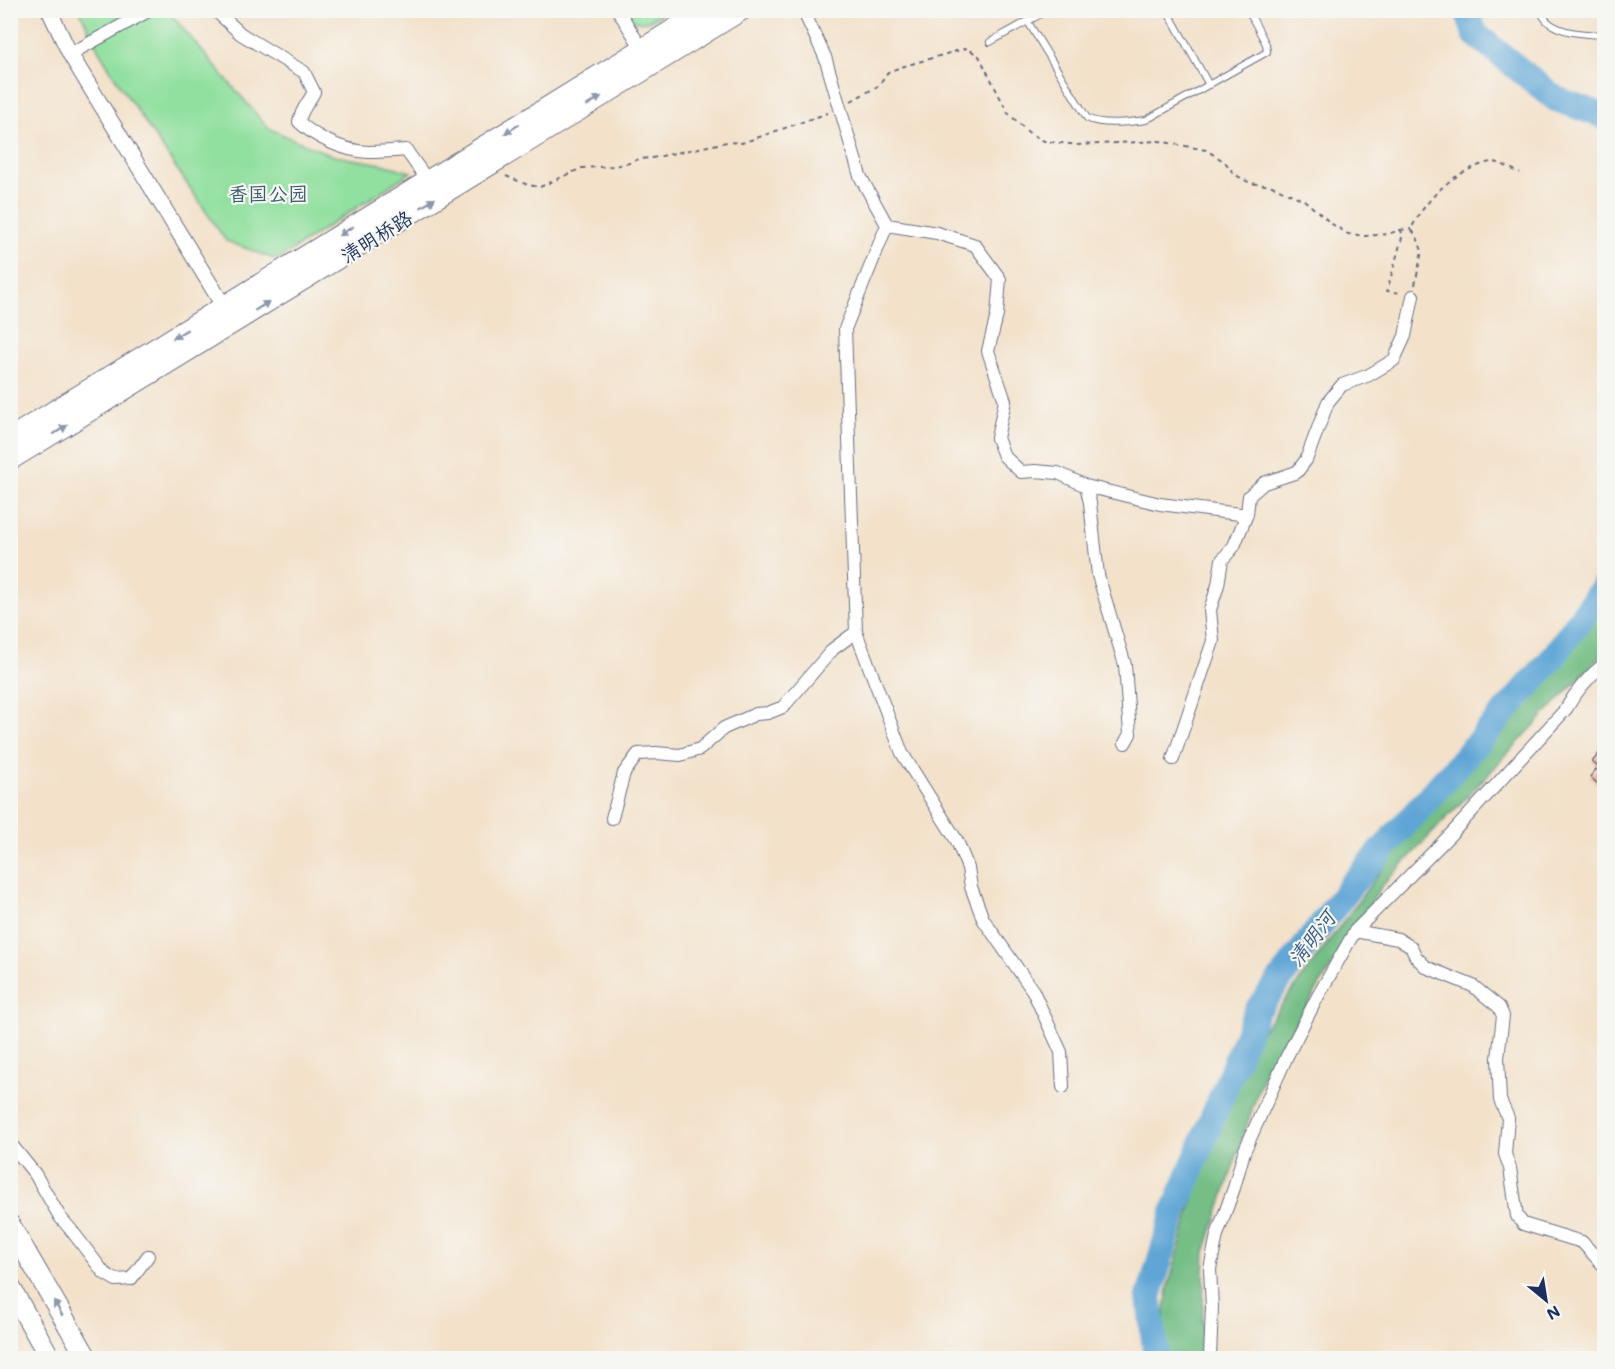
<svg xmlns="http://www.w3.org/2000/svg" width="1615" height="1369" font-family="Mali,'LXGW WenKai TC',sans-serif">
	<rect width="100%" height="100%" fill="#f6f6f2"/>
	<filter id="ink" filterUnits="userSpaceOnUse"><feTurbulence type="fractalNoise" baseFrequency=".0167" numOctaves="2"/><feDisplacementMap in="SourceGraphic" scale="12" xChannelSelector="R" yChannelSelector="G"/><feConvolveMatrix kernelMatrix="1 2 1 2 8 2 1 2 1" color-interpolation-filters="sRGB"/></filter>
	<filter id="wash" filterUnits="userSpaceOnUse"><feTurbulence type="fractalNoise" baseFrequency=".008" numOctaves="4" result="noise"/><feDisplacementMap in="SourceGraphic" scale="24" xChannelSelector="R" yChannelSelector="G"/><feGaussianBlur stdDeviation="1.35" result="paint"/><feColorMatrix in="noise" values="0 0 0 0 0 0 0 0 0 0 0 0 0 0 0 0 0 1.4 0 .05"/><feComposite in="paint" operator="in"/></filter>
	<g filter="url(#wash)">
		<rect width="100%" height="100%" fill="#f3e1c9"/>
		<path fill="#91e09f" stroke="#56887e" stroke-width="1.5" d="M80 11H168L268 128 292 139 334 156 382 164 411 172 277 260 226 241 121 87 99 51Z
			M622 11H667C652 20 635 30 622 11Z"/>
		<path fill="#74be86" stroke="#487672" stroke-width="1.5" d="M1604 600V652L1381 887 1263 1076 1205 1252 1201 1358H1166L1162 1332 1168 1288 1205 1154 1260 1034 1403 841 1539 683Z"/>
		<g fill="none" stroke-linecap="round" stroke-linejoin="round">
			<path stroke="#5fa6d6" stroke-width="26" d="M1467 10 1475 34 1556 99 1604 116
				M1156 1358 1149 1297 1175 1209 1257 1010 1352 884 1551 660 1604 586"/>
		</g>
		<g id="blocks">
			<path fill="#edb4a0" d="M1600 752 1604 756V771L1592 762Z
				M1596 769 1604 776V789L1590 777Z"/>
		</g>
	</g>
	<g filter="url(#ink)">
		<use href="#blocks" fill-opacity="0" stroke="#676d83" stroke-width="1.5"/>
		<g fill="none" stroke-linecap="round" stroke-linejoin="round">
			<defs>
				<path id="service" d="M1167 10 1209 85
					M1539 10C1542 14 1545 19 1548 22 1563 34 1586 34 1604 35
					M1028 22 1087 118C1102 126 1129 122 1146 120L1267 52 1266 44 1248 10
					M990 42 1048 10"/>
				<path id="minor" d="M215 10 241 34 304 72 314 92C309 102 300 111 299 122 316 138 344 151 368 152 380 152 393 151 406 150L428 181
					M618 10 642 49
					M803 10 825 57 860 176 887 225 845 329 856 632 902 753 957 841 968 868 971 887 983 919 1033 991 1061 1052 1063 1087
					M70 54 150 10
					M887 225 937 233 975 245 1000 279 997 315 988 351 1005 401 997 438 1004 456 1021 472 1035 471 1058 473 1086 486 1090 503 1098 575 1125 665 1130 734 1125 743
					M1086 486 1160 504 1239 514H1247
					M1173 759 1213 641 1210 610 1218 585 1222 560 1234 546 1247 514 1249 496 1264 483 1297 472 1306 460 1328 402 1342 385 1369 375 1394 360 1405 336 1413 296
					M612 818 624 773 638 754 656 753 680 755 700 749 724 728 756 714 768 713 783 707 833 649 856 632
					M1355 931 1398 939 1411 947 1416 957 1426 967 1473 986 1499 1007 1503 1016 1498 1058 1500 1100 1508 1118 1505 1154 1510 1168 1517 1216 1523 1224 1582 1242 1604 1266
					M10 1143 35 1174 60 1217 72 1231 104 1273 116 1280 131 1279 148 1256
					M1210 1358 1212 1307 1210 1269 1217 1235 1234 1188 1244 1152 1287 1056 1318 996 1355 931 1452 833 1566 709C1576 691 1587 678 1603 665L1604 667"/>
				<path id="tertiary" d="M49 10 70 54 229 315"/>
				<path id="primary" d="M10 438 705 10
					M10 460 742 10
					M10 1225 87 1358
					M10 1287 50 1358"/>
			</defs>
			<use href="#service" stroke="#676d83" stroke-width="8"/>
			<use href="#minor" stroke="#676d83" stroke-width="14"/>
			<use href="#tertiary" stroke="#676d83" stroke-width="17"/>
			<use href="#primary" stroke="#676d83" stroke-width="22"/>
			<path stroke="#676d83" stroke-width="2" stroke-dasharray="4.5 4.5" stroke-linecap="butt" d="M851 101 878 86 888 72 901 67 967 48 979 56 1008 113 1028 132 1044 141 1078 145 1159 141 1206 150 1225 162 1234 174 1250 183 1272 186 1304 200 1332 224 1348 234 1365 236 1388 234 1400 230 1403 234 1387 291 1401 293
				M506 176 528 185 540 187 582 168 614 166 629 163 639 159 652 158 727 142 742 143 828 113
				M1400 230 1411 229
				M1415 285 1422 251 1417 237 1411 229C1425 202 1446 178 1475 167 1480 165 1487 162 1493 162 1500 162 1513 170 1520 173"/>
			<use href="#service" stroke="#fff" stroke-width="6"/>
			<use href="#minor" stroke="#fff" stroke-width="12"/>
			<use href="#tertiary" stroke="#fff" stroke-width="15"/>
			<use href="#primary" stroke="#fff" stroke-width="20"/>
		</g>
		<defs><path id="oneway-solid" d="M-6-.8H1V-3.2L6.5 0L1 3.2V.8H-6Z" transform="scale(1.5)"/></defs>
		<g fill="#8d97ae">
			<use href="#oneway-solid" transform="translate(594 101) rotate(-32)"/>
			<use href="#oneway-solid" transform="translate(512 129) rotate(148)"/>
			<use href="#oneway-solid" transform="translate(428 203) rotate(-32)"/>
			<use href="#oneway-solid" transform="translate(346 231) rotate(148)"/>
			<use href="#oneway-solid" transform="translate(262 306) rotate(-32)"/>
			<use href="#oneway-solid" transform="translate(180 334) rotate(148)"/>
			<use href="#oneway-solid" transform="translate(60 430) rotate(-32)"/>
			<use href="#oneway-solid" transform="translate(58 1308) rotate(-120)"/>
		</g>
	</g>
	<g text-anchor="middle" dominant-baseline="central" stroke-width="4.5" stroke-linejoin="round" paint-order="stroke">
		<g font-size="20" fill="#385b6e" stroke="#f6f6f2">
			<text x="268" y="193">香国公园</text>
		</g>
		<g font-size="20" fill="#1b2f5e" stroke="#f6f6f2">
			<text transform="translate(376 236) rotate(-32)">清明桥路</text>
		</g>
		<g font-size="21" font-style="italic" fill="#335988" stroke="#f6f6f2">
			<text transform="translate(1311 938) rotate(-53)">清明河</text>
		</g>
	</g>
	<rect width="1615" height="1369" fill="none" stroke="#f6f6f2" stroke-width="36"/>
	<g transform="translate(1546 1300) rotate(150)" stroke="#f6f6f2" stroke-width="4.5" paint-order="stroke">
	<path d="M0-4.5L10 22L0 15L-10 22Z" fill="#1b2f5e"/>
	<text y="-9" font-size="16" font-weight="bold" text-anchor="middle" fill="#1b2f5e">N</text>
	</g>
</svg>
